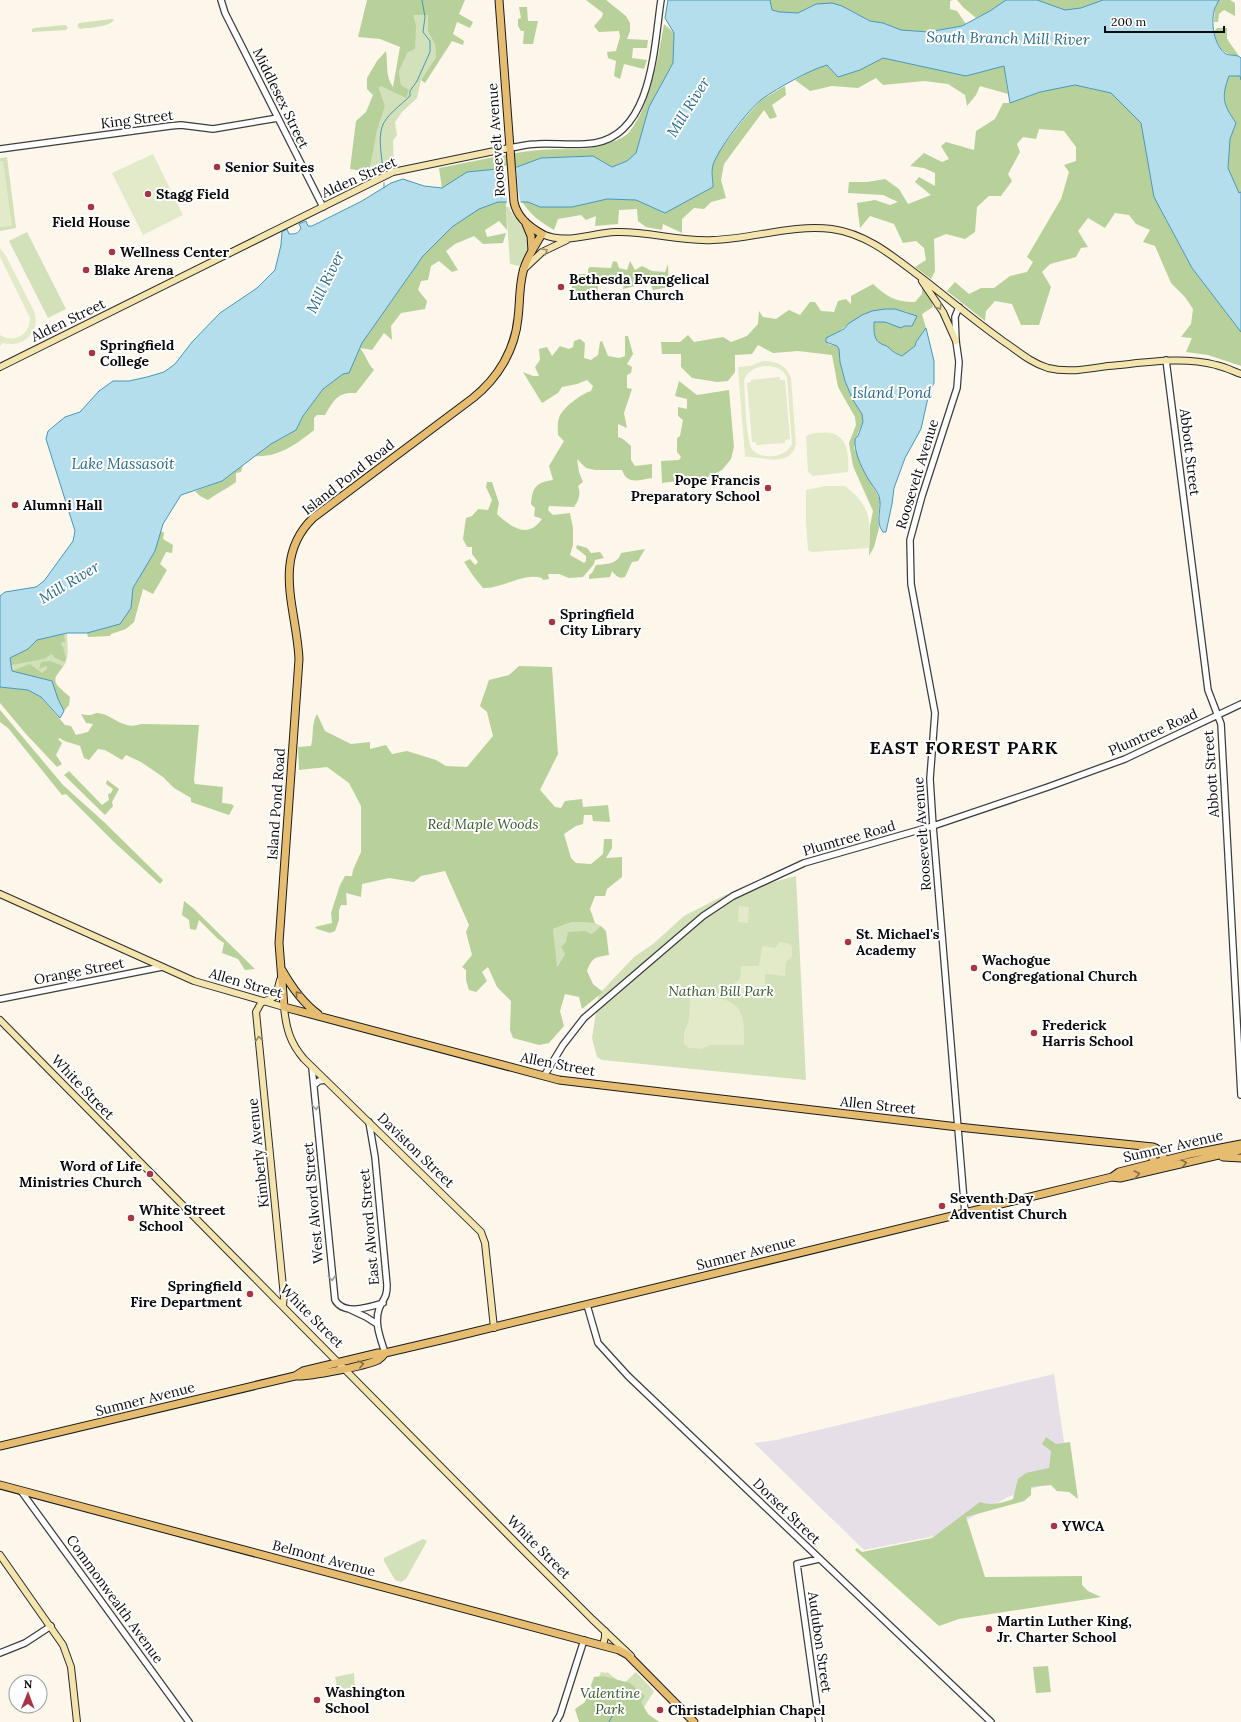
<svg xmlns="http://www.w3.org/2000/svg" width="1241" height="1722" font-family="Lora,serif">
	<rect width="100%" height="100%" fill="#fcf7ea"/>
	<path fill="#e6dfe8" d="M1054 1374 1069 1476 1008 1497 940 1535 864 1550 754 1443 776 1440Z"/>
	<path fill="#d2e1b9" d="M413 15H428V32L435 44 436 57 421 80 417 98 402 112 395 122 397 135 393 141 394 164 374 174 370 165 377 131 385 106 379 88 381 85 406 98 401 85 399 71 408 52Z
		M112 19 114 20C107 28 90 27 80 29L77 26 79 23Z
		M65 25 68 27 66 30 32 32V29L34 28Z
		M7 157 16 228 0 231V158Z
		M506 207H509C513 218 523 224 527 233 531 243 528 260 519 266L510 264Z
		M27 232 66 309 48 318 9 241Z
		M67 633C68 660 70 660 52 681L12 671 10 658 40 637Z
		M796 876 806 1080 602 1060 597 1057 592 1038 599 994 634 957 653 944 684 916 725 895Z
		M572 922 595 923 601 926 592 934 585 931 565 954 556 968 553 929Z
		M423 1539 427 1541 426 1543 406 1579 401 1582 395 1580 384 1561V1558Z
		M601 1672 606 1673 607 1672 623 1684 636 1672 654 1691 635 1722H581Z
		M354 1673 355 1689 343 1692 342 1687H337L335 1677Z"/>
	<path fill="#b8d09a" d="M367 0H465L459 14 473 22 470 28 457 22 453 34 464 41 463 45 452 41 425 83 421 80 436 57 435 44 428 32V15H413L416 25 415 49 408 52 399 71 401 85 409 90 406 98 381 86 379 88 385 106 377 131 369 172 350 169 356 121 366 112 373 95 367 89V78L377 61 386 51C388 63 385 77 393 87L400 47 380 39 358 37Z
		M586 0H606L626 16 630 23V31L627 39 648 40 647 48H633L632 58 647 60 644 69 624 64 620 79 614 76 616 61 608 58 607 52 616 51 620 37 619 31 599 32 594 26 602 17 603 13Z
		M770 0H953L950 1V9L957 11 966 24 962 26 928 32 901 30 883 23 870 21 842 6 816 4 798 13 780 12 772 10Z
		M957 0H1006L990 11 976 18 963 7Z
		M1037 0H1103L1081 8 1065 10Z
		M1219 0H1230L1235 3V16L1224 10 1219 14 1218 22H1214L1215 9Z
		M519 7H527L528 21H538L533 44H523L524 31H521L518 26V19L521 18Z
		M664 24 674 33 673 63 649 107 636 153 627 161 612 167 593 156 541 158 517 167 467 172 442 188 439 168C473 162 506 153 540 150 558 148 578 151 595 147 606 144 623 140 630 131 651 104 658 57 664 24Z
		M1217 28H1227V39L1239 56C1221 54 1220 48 1213 33Z
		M883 58 966 76 1004 66 1008 94 980 86 976 95 967 106 965 95 948 84 924 81 883 85 876 78 858 88 832 86 810 91 795 80 814 69 827 65 838 77 860 70Z
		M1229 76H1240L1241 80V192L1239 194 1228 168 1230 139 1236 123C1223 104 1221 98 1229 76Z
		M1075 85 1111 93 1141 122 1154 197 1192 268 1241 332V366L1208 355 1186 352 1192 338 1181 337 1191 324 1193 309 1185 297 1171 283 1155 246 1143 242 1150 230 1136 224 1129 215 1115 213 1105 228 1088 218 1078 231 1088 247 1081 248 1076 257 1050 264 1042 272 1051 287 1039 325H1021L1012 304 995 301 986 311 985 321 947 291 955 282 969 294 981 288H994L1010 276 1027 272 1033 262 1027 257 1061 199 1069 172 1064 165 1076 161V147L1064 131 1039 129 1036 139 1023 137 1017 144 1020 152 1008 174 1012 181 1001 196H989L977 207 975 232 965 239 946 234 934 239 935 271 931 279 915 267 926 260 924 248 916 241 903 243 894 224 870 216 860 228 857 203 875 200 890 205 898 202 883 195 848 193 849 182H867L885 179 899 189 908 204 931 195 915 182 919 177 935 186V173L924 168 910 166 924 153 942 162 949 159 941 146 946 142 974 150 976 131 995 119 1003 103H1010L1040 92Z
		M785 86 786 95 772 105 777 117 770 119 764 110 724 164 721 180 726 198 711 202 704 209 694 208 682 219V233L663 224 662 230 646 227 638 221 637 209 619 210 618 224 595 226 596 216 586 220 581 215 558 219 554 230C540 222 531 215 522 202H528L540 207H572L607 199 636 200 665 213 713 187 712 167 718 153 743 120 761 100Z
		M498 202H506L507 230 499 221 485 230 487 237 506 233 503 243 483 244 474 236 455 244 446 251 458 270 452 272 439 261 431 266 428 280 421 281 418 290 427 301 425 309 401 313 391 326 392 340 384 333 372 350 360 348C366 355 367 363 374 370L356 393C337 392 334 400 325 415H317L314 418V430C297 444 278 458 254 456L271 444 296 430 303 416 323 389 343 374 349 373 362 343 423 256 452 227 479 209Z
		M613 261 617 262 619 268 627 270 630 261 635 270 642 266 652 271 665 272 668 264 669 287 653 290 651 285 635 286 623 289 624 280 615 278 599 280 597 297 591 288 574 299 570 276 573 274H588V269L590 267 611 268Z
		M873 284C887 297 896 302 915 302L922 294V287L931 298 933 307 922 314 926 328 916 342V346L902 356C894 353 892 350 885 346 884 344 881 344 879 343 873 339 874 329 874 322L885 321 891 324 908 312C900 312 894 308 886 309 878 310 854 319 848 324 841 330 837 334 829 336L828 344 837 346 839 349 840 362 845 381 853 400 862 414 863 422 858 433 854 448 880 500 878 517 879 528 874 547 869 556 870 526 873 511 853 466 849 443 856 425 855 417 838 387 832 355 798 351 773 353 758 345 752 354 735 355V372L728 381 717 382 692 378 681 367V354H662L661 342H680L688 335 694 342 723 337 731 342 747 336 758 324 759 311 763 317 776 319 789 310 800 315 810 302H815L821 311 834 312 838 301 846 299 851 304V296Z
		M625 336H628L633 354 627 364 632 367 631 373 627 375V388L632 389 624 413 627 428 618 424V437L623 439 631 446V460L635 466 652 464V478C639 480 627 485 622 470H595L586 468 577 459 579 472 583 482 578 486C581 495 579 500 574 507L549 506 548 510 553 515 570 513 573 528V545L570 555 584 563 586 561V556L576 548 577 545 587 548 591 553 600 552 604 558 595 560 594 564 583 577 569 578 559 574H548L549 579 543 580 542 578C523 572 503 589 483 588L474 577 464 562 470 559 475 565 478 562 472 554V547H467L463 539 466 518 472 516 478 509 488 510 492 500 486 487 487 482H492L499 503 497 514C512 528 528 539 542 519L534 516 535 508 531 504C532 487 537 482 553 480L549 466 564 441 558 435C558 429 557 423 559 418 562 408 581 394 591 391L593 386 587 380 577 384 562 387 558 393 542 403 523 372 533 376H539L535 367 540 360 539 349 547 347 552 356 560 346 569 349 573 347 574 341 580 339 585 343 584 358 591 360 598 355 600 342 602 341 608 356 619 358 625 356Z
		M679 381 697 395 729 390 734 447 731 459 722 470 708 477 662 483 661 461 679 460 681 457 677 452V438L680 436 683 420 678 416V407L687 409V399L675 396Z
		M243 465 241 472 236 473V482C227 489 217 493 208 500L200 496 195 491 222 481Z
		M161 531 164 533 163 539 173 545 172 553 166 552 160 564 167 570 153 594 143 589 134 622 126 629 111 634 110 636 88 637 87 633 120 624 131 608 133 588 155 551Z
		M645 549 638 561 632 562 625 577C619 579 616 576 612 571L610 577 589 579V575L592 573 596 565C607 564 618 564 621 553Z
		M64 634 65 642H62L61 645 63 647 66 658 65 662 55 658 52 654 44 659 11 665 10 658 28 649 37 640Z
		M50 661 63 666C49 683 56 684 70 697L69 705 64 711 58 699 52 681 12 671 30 664 42 673 47 669V666L39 669 41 662Z
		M519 666 552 667 558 754 540 790 555 807 561 808 565 801 582 799 583 807 608 805 610 822 593 821 592 815H584L583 824 576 826 564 834 571 858 576 863 591 864 603 854 604 839H612V848L606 858 622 857V877L607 889 605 896H595L590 909 595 923 572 922 553 929 557 967 565 954 561 947 566 942 568 932 585 931 592 934 601 926 606 931 609 955C596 957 592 957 587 971L593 984 603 992 582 1009 579 997 565 994 560 1011 564 1026 549 1043 539 1045 513 1038 510 1030 511 1001 497 987 488 967 482 972 487 981 476 992 469 990 466 980V970L462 967 472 955 466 932 469 925 445 871 421 876 414 882 389 878 362 884 361 897 346 893 347 905H341L339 910V920L335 931 330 933 317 929 315 927 332 923 331 913 340 885 345 876H352L353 870 361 852V806L349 783 327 767 299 770 298 747 311 746C314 735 311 724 317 714L325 731 351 744 370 742V749L386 745 392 754 407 751 436 760 446 766 467 767 493 736 487 712 480 706 489 680 509 675Z
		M0 687 28 690 41 697 65 725 71 726 76 735 88 732 93 724 86 723 81 714C84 715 88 715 91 715 91 715 96 713 97 713 113 714 123 731 141 724L199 725 194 780 195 784 223 787 222 803 231 804 234 806 229 815 191 802V798L174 788 163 777 141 762 126 755 122 760 105 750 98 749 89 760 84 758 80 746C74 743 66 743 60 738L58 739 62 743 56 755 62 764 57 767 26 734 0 703Z
		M0 710 63 785 104 822 163 880 160 884 114 842 66 794 62 795 8 728 0 722Z
		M69 771 102 805 109 800 108 794 111 793 113 789 106 784 107 780 119 789 112 802 113 806 105 815 64 775Z
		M184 901 193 908 255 969 245 970 238 959 222 953 224 943 218 939 199 920 196 930 190 929 189 920 182 915Z
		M1046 1437 1056 1444 1070 1442 1078 1499 1069 1492 1057 1491 1051 1485 1031 1487V1495L1024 1501 966 1517 985 1577 1082 1576V1585L1088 1591 1101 1597 959 1619 939 1626 855 1550 857 1548 862 1552 932 1538 980 1502C991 1506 1002 1503 1013 1499L1018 1479 1026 1473 1049 1468 1051 1451 1042 1444Z
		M1048 1666 1051 1692 1036 1693 1033 1667Z
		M603 1676 630 1683 645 1696 641 1702 648 1714 659 1722H579L575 1709 585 1702 594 1677Z"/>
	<path fill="#e2eac9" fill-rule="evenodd" d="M153 154 183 215 143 235 112 173Z
		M0 161H3L12 226 0 227Z
		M0 248 6 256 33 309C43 330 24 349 3 343L0 346V335C14 344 30 335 30 318L0 257Z
		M763 361C776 361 787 365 791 378L796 445C788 470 759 455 745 457L738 367 750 366ZM763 366C773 366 783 367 787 378L792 444C788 452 780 456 772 456 765 457 756 455 752 449 746 441 745 394 744 381 746 372 754 368 763 366Z
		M780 377V380H785L790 439 785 440V443L756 445V442H752L747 383 751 382V380Z
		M814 433C819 433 825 432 830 433 849 436 849 458 848 472L813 476 808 472 806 436Z
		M825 486H845C870 506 871 518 869 548L812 552 808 550 806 522V490Z
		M739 906 749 907 748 923 738 922Z
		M780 942 790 944 792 947V957L786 962 785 976 765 974V993H753L747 997 735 996 733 993 734 984 740 979 741 966H759L762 946 775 948Z
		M695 995C735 999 746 1002 744 1045H711L701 1049 689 1048 684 1044V1032L689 1021 690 996Z"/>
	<path fill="#b5deed" stroke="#4698ba" d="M668 0H770L772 10 780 12 798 13 816 4 832 3 842 6 870 21 883 23 901 30 928 32 962 26 990 11 1006 0H1037L1065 10 1081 8 1103 0H1219C1218 3 1216 5 1215 8 1210 22 1214 46 1226 54 1231 56 1237 54 1241 58V80L1240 76H1229C1221 98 1223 104 1236 123L1230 139 1228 168 1239 193 1241 192V332L1192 268 1154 197 1141 123 1111 93 1075 85 1040 92 1010 103 1004 66 966 76 883 58 860 70 838 77 827 65C809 70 778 88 762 99 748 110 718 149 713 165 711 172 713 180 713 187L665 213 636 200 607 199 572 207H540L528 202H498L479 209 452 227 423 256 362 343 349 373 343 374 323 389 303 416 296 430 271 444 222 481 181 495 163 524 155 551 133 588 131 608 120 624 87 633H67L37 640 28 649 10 658 12 671 52 681 58 699 64 711 60 718 41 697 28 690 0 687V596L5 592 36 587 44 581 73 541 75 531 46 439 48 431 65 417 80 412 99 391 113 381H129L147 377 164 372 175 364 192 342 220 313 257 288 275 270 281 245 282 232 287 229 289 234C295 234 298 234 301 228L299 224 306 221 308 226H312L362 201 391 183 403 179 424 186 442 188 467 172 517 167 541 158 593 156 612 167 627 161 636 153 649 107 673 63 674 33 665 18Z
		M885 309H895L917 316 912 326H904L901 328 885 322H874C874 329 873 339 880 343 882 345 886 345 888 347 893 352 895 353 902 356L915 346 916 342 926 328 934 361V383L929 393 921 429 905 458 894 488 892 504 886 532H883C874 521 883 508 879 496 876 489 871 484 867 477 861 466 854 452 855 439L858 436 863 422 862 414 853 400 845 381 840 362 839 349 837 346 826 342V338L844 329 848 324 862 315 872 311Z"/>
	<path fill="#fcf7ea" d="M516 165 518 189 521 204H507L505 166Z"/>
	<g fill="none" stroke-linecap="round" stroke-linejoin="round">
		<path stroke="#4698ba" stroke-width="1" d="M383 171C382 157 378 140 382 127 386 115 401 105 410 96V91L417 81 430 52V41L423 32 425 17 422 0
			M384 183V188
			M609 1722 618 1705"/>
		<defs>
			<path id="tertiary" d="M221 0 225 13 323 207
				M509 148C518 147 527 144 537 144 556 143 576 146 595 143 653 133 654 45 661 0
				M0 149 170 126 181 125 213 129 278 118
				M959 307 955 317 956 341 959 362 957 388 922 496 910 540 911 584 935 713 930 779 933 826 965 1213
				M1166 360 1208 690 1221 724 1241 1095
				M0 999 162 967
				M312 1068 335 1300C344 1316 369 1307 383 1303
				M544 1076 563 1045 584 1018 703 916 733 896 804 863 933 826 1048 787 1125 759 1241 704
				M314 1085 319 1081 325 1080
				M369 1122 375 1157 387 1285C387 1299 383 1298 379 1309 374 1324 381 1339 385 1353
				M587 1305 598 1343 628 1376 991 1722
				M349 1309 366 1317 377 1324
				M21 1491 189 1722
				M819 1559 797 1564 819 1722
				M0 1653 25 1643 51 1626
				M556 1722 560 1715 584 1640"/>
			<path id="secondary" d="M542 234C567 245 590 233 616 232 649 231 680 242 713 240 752 239 792 224 832 229 868 234 895 258 923 279 950 300 976 322 1003 341 1018 351 1031 363 1048 368 1068 373 1089 369 1108 366 1144 363 1181 356 1216 365 1225 367 1233 371 1241 374
				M523 270 542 252 567 240
				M922 281 943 312 956 341
				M0 367 393 172 509 148
				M0 894 194 981 284 1007C286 1028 290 1043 304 1059L481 1232 485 1243 494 1328
				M280 980 276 996 261 1003 256 1012 284 1297 283 1305
				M0 1020 529 1556 592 1619 631 1656
				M0 1555 63 1645 71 1667 77 1722
				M603 1645 605 1637V1631"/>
			<path id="primary" d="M499 0 514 202C517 217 529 227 542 234 535 246 526 258 523 272 519 287 520 302 518 318 515 350 498 378 473 398L313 518C271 559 297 610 299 659L279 943 284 1007 559 1080 958 1127 1153 1147C1164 1151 1165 1159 1162 1168
				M526 224 531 236 532 251
				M282 970C291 986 303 1003 318 1014
				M1142 1148 1150 1152 1155 1163 1158 1166
				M1223 1157 1241 1158
				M1112 1177 1119 1172 1190 1154 1241 1144
				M295 1376C309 1377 365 1366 378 1360 381 1358 383 1356 385 1353
				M0 1446 295 1376 303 1371 378 1353H385L445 1339 1112 1177 1120 1178 1241 1150
				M0 1485 619 1650 628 1655 694 1722"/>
		</defs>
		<use href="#tertiary" stroke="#3d3d3d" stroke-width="8"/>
		<use href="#secondary" stroke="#2c2c2c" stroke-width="8"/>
		<use href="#primary" stroke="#1b1b1b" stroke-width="9"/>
		<use href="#tertiary" stroke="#fff" stroke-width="5.5"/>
		<use href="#secondary" stroke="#f4e4ad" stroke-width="6"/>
		<use href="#primary" stroke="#e6bd70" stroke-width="7"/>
	</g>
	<defs><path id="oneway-chevron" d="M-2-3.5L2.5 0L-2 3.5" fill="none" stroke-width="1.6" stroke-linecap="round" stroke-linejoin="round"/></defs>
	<g stroke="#968d6c">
		<use href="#oneway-chevron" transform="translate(545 251) rotate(-31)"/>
		<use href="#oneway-chevron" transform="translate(939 307) rotate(57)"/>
		<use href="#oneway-chevron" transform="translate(259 1039) rotate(-96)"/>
	</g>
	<g stroke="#836c42">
		<use href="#oneway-chevron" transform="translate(298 994) rotate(-131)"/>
		<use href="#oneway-chevron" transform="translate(1184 1163) rotate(-14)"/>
		<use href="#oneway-chevron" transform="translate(1137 1174) rotate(-13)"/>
		<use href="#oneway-chevron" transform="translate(361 1364) rotate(-14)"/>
	</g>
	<g stroke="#9d9d9d">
		<use href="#oneway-chevron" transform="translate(316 1107) rotate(85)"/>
		<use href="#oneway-chevron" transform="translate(332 1278) rotate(85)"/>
	</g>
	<g fill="#a73547" stroke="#fff" stroke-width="1.5">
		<circle cx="217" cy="167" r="4"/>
		<circle cx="148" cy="194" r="4"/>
		<circle cx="91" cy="207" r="4"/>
		<circle cx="112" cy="252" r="4"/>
		<circle cx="86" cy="270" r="4"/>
		<circle cx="561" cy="287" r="4"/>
		<circle cx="92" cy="353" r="4"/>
		<circle cx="768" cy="488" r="4"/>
		<circle cx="15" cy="505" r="4"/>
		<circle cx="552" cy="622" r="4"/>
		<circle cx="848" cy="942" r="4"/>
		<circle cx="974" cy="968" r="4"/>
		<circle cx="1034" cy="1033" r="4"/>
		<circle cx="150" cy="1174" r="4"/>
		<circle cx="942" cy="1206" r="4"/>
		<circle cx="131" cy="1218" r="4"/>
		<circle cx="250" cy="1294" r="4"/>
		<circle cx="1054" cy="1526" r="4"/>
		<circle cx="989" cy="1629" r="4"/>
		<circle cx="317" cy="1700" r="4"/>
		<circle cx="660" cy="1710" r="4"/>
	</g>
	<g text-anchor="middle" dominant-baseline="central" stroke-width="4" stroke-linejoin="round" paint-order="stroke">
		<g font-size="14" fill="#0a0a0a" stroke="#fff">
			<text transform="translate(281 98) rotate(64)">Middlesex Street</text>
			<text transform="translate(137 119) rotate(-7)">King Street</text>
			<text transform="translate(496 140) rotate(-94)">Roosevelt Avenue</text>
			<text transform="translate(359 177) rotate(-24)">Alden Street</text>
			<text transform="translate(68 320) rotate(-26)">Alden Street</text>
			<text transform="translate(1190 452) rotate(83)">Abbott Street</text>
			<text transform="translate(917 474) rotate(-73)">Roosevelt Avenue</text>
			<text transform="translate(348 477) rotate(-38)">Island Pond Road</text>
			<text transform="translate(1153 732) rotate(-24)">Plumtree Road</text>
			<text transform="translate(1211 774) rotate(-94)">Abbott Street</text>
			<text transform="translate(276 804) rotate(-86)">Island Pond Road</text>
			<text transform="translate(922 834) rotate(-94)">Roosevelt Avenue</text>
			<text transform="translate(849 838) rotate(-16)">Plumtree Road</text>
			<text transform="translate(79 971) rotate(-11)">Orange Street</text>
			<text transform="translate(246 983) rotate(16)">Allen Street</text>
			<text transform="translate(558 1064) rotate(11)">Allen Street</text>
			<text transform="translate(83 1087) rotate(46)">White Street</text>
			<text transform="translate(878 1105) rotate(6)">Allen Street</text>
			<text transform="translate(1173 1146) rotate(-13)">Sumner Avenue</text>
			<text transform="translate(416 1150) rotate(44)">Daviston Street</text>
			<text transform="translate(258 1153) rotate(-96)">Kimberly Avenue</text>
			<text transform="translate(313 1203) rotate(-95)">West Alvord Street</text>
			<text transform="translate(369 1227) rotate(-95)">East Alvord Street</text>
			<text transform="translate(746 1253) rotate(-14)">Sumner Avenue</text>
			<text transform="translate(312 1316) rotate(45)">White Street</text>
			<text transform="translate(145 1399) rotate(-14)">Sumner Avenue</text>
			<text transform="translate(787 1511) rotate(44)">Dorset Street</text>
			<text transform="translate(539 1547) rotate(45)">White Street</text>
			<text transform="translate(324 1558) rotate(15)">Belmont Avenue</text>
			<text transform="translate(115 1599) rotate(54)">Commonwealth Avenue</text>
			<text transform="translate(820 1642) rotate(82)">Audubon Street</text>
		</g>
		<g font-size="14" font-weight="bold" fill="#0a0a0a" stroke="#fff" text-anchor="start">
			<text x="225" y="167">Senior Suites</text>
			<text x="156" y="194">Stagg Field</text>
			<text x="91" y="222" text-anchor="middle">Field House</text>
			<text x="120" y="252">Wellness Center</text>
			<text x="94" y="270">Blake Arena</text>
			<text x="569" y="279">Bethesda Evangelical<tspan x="569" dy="16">Lutheran Church</tspan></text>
			<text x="100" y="345">Springfield<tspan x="100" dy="16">College</tspan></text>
			<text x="760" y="480" text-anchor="end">Pope Francis<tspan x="760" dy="16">Preparatory School</tspan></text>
			<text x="23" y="505">Alumni Hall</text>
			<text x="560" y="614">Springfield<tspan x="560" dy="16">City Library</tspan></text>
			<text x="856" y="934">St. Michael's<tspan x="856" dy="16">Academy</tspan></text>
			<text x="982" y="960">Wachogue<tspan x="982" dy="16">Congregational Church</tspan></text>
			<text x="1042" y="1025">Frederick<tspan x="1042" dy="16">Harris School</tspan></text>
			<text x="142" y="1166" text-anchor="end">Word of Life<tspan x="142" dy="16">Ministries Church</tspan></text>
			<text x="950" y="1198">Seventh Day<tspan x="950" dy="16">Adventist Church</tspan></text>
			<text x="139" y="1210">White Street<tspan x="139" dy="16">School</tspan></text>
			<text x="242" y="1286" text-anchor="end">Springfield<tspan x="242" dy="16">Fire Department</tspan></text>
			<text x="1062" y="1526">YWCA</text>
			<text x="997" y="1621">Martin Luther King,<tspan x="997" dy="16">Jr. Charter School</tspan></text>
			<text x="325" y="1692">Washington<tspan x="325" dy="16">School</tspan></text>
			<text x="668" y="1710">Christadelphian Chapel</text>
		</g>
		<g font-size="14" font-style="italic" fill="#345824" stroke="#fff">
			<text x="483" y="824">Red Maple Woods</text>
			<text x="721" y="991">Nathan Bill Park</text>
			<text x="610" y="1693">Valentine<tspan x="610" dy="16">Park</tspan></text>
		</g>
		<g font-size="15" font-style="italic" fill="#25698a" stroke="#fff">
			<text transform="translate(1008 38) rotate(1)">South Branch Mill River</text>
			<text transform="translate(688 107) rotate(-58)">Mill River</text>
			<text transform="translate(325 282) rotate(-64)">Mill River</text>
			<text x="892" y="392">Island Pond</text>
			<text x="123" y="463">Lake Massasoit</text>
			<text transform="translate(69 582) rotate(-31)">Mill River</text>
		</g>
		<g font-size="18" font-weight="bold" letter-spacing="1" fill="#0a0a0a" stroke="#fff">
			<text x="964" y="747">EAST FOREST PARK</text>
		</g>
	</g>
	<g transform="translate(28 1694) rotate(1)"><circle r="19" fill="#ffffff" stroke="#9d9d9d"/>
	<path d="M0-3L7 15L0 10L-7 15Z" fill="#a73547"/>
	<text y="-6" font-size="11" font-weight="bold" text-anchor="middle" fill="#0a0a0a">N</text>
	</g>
	<path d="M1105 26v6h119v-6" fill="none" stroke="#0a0a0a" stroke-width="2"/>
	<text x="1111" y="26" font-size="12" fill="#0a0a0a" stroke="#ffffff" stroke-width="3" paint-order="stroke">200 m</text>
</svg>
